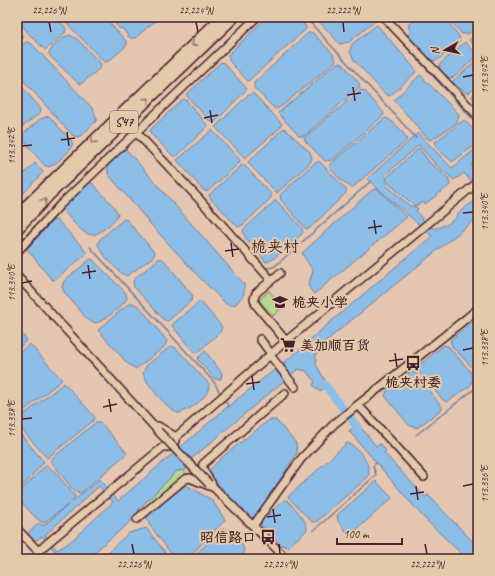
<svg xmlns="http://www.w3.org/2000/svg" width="495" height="576" font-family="Caveat,'LXGW WenKai TC',sans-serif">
	<rect width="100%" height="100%" fill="#e5c6b0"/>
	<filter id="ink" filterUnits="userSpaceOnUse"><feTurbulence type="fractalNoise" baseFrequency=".025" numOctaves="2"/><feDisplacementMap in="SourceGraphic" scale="8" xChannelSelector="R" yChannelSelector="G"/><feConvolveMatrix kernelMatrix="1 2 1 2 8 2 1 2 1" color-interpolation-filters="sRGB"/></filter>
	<g filter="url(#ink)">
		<path fill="#b6d790" stroke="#807b5e" d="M269 291 283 307 273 316 259 300Z
			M183 470 188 476 153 503 149 499 177 471Z"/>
		<path fill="#8dbee8" stroke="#727e9c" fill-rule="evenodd" d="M17 17H56L66 28 65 33 45 50 28 33Z
			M61 17H104L126 41 127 45 109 61 104 62Z
			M109 17H153L155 21 135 38H130L122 28 120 29Z
			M267 17H298L305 25 306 29 248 81 230 62 228 55Z
			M315 17H373L375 21 349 42 340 44Z
			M418 17H444L459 36 460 41 438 60 431 61 408 37 410 31 408 25Z
			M447 17H478V26L468 34H462Z
			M377 25 416 70 415 73 390 96 385 94 354 60 350 51 352 44Z
			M17 28 23 37 17 45Z
			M478 31V51L469 40Z
			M309 32 313 33 333 54 336 61 282 106 275 109 254 88V83Z
			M70 35 77 39 101 64 100 68 81 84 78 83 49 55C49 48 63 36 70 35Z
			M26 42 31 43 93 109 97 120 82 135 77 137 72 135 17 73V49Z
			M465 42 477 55 476 57 454 77 449 78 440 69 439 65Z
			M478 59V85L469 93H466L454 84 453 81Z
			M221 62 224 63 247 89 216 121 211 122 186 95Z
			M337 63H342L359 83 360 87 304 136H299L278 113Z
			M420 75 459 114 457 123 431 140 428 139 394 100Z
			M17 81 41 109 40 113 18 130 17 129Z
			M361 90 365 91 383 112 384 115 332 160 325 161 306 142 304 138Z
			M478 90V109L472 96Z
			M253 93 282 124 280 128 245 158 215 127 247 96Z
			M183 99 186 100 208 126 178 155 174 157 151 134 150 130Z
			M49 116 73 143C71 151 56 165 48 167L44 165 25 142 22 135 40 119Z
			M385 118C391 118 405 133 407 140L352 188 340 179 330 168V164Z
			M464 120 478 134V143L452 162 436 147 435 142Z
			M284 128 310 152 312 158 310 163 277 193 250 165 248 162Z
			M212 130 240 160 239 163 207 192 203 190 177 160Z
			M418 133 452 168 478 147V160L471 164 478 174 470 180 464 173 454 180 435 164 419 145 385 175 386 185 410 206 416 207 418 209 416 211C423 219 431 235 443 225L445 226 457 217 456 215 478 198V217L316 349V364L327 384 320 392 313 385 315 382 306 371 298 369 190 460 186 470 177 471 139 509 136 517 86 559H51L57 554 42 536 37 540 30 539 27 534 39 523 43 526 68 505 43 523 35 517 17 497 21 491 46 465 55 472 75 496 72 502 100 479 118 501 226 408 301 349 307 342 432 236 367 179ZM99 486 113 502 69 543 57 550 45 535Z
			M124 147 244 284V294L236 304 232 305 226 304 201 279 154 228 108 174V165Z
			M419 148 430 163 448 178 450 185 425 204 423 202 415 206 387 182 386 178Z
			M319 161 346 189V193L310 228 306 229 281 200 280 195 312 165Z
			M35 163 43 172 22 195 17 197V165L25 173Z
			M243 164 272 195 270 199 243 225 238 227 211 199 209 195Z
			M92 183 114 207 118 214C116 219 112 222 108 226 92 239 88 237 74 223 70 218 65 214 63 208L86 184Z
			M377 189 407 217 314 294 308 286 313 271 302 253 372 190Z
			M276 200 302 228 303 233 272 260 266 262 245 237 243 230Z
			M124 219 127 220 155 253 153 257 127 276C120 275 99 251 98 244L100 239Z
			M57 220 84 249 86 253 84 256 54 280 51 279 27 249 52 221Z
			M160 258 164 260 193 296 191 301 168 321 164 320 134 287 133 282 135 278Z
			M92 259 125 292C126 294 127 296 127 298 126 304 102 322 96 323L88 320 64 292 62 287 64 281 89 260Z
			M199 302 202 303 222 327 221 331 197 353 193 351 172 326 174 323Z
			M132 303 139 306 167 341 164 347 136 369 127 363 98 330 127 305Z
			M478 317V374L452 346 450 340Z
			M17 329 27 340 17 350Z
			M30 344 62 380 17 416V354Z
			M444 345 448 346 470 371 473 379 470 386 447 402 443 400 418 371 417 367Z
			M171 346 176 348 209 384C209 398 191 409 179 413 170 413 145 382 143 373L146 366Z
			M205 351 222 373 221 379H215L197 359Z
			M410 372 415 373 442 407V409L417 428 409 425 385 396 388 389Z
			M64 383 95 417 93 421 47 458 18 425 17 420Z
			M269 420H276L296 443 297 453 257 516 251 518 233 502 208 472 221 458Z
			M96 422H100L127 453 81 493 74 491 50 460Z
			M358 424 376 446 381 444 386 451 384 453 425 497 428 495 478 547V559H467L424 518 349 431Z
			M17 430 44 462 17 493Z
			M347 443C358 446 373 466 368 477L316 522H312L288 497Z
			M376 481 392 498 354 532 348 534 338 521 337 515Z
			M186 485 212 500 225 520 187 559H175L149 524 147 518 150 513Z
			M284 500H287C294 508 307 519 307 530L288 547 282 545 261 525 262 520Z
			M146 528 165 552 163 557 161 559H109L107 555 109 551 129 533Z
			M222 529 231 531C238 539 248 547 242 558L191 559Z"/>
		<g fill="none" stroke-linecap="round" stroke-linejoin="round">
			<path stroke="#727e9c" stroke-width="1.5" d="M305 17 416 138
				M379 17 478 125
				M144 136 141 133 160 115
				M90 247 214 382 221 395
				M255 257 265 268 274 267 371 181
				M223 398 229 407
				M416 435 478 386
				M313 531 376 475 373 466 376 463
				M100 554 105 559"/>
			<path stroke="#8dbee8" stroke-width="8" d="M325 385 358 428"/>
			<defs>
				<path id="minor" d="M384 17 478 116
					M136 132 201 201 271 280
					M17 252 60 205 257 17
					M280 273 256 293 254 299 256 305 286 341
					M17 276 158 431
					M260 339 271 354
					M270 355 295 387
					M358 405 424 477
					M155 426H158L176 437
					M210 484 287 559
					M213 487C211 479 201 472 203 464L285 393
					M137 519 185 479 190 478 212 487
					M253 526 301 459 334 424 478 309
					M17 529 38 551 163 447H173L176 437 286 341 478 182"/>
				<path id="highway" d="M17 215 222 17
					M17 229 48 196 234 17"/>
			</defs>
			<use href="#minor" stroke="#4a1f2b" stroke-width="10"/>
			<use href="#highway" stroke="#4a1f2b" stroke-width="13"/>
			<use href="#minor" stroke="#e2caab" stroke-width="7"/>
			<use href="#highway" stroke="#e2caab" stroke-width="10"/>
			<defs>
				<path id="minor-bridge" d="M158 431 209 484"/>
			</defs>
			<use href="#minor-bridge" stroke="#4a1f2b" stroke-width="10" stroke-linecap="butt"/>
			<use href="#minor-bridge" stroke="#e2caab" stroke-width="7"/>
		</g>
		<defs><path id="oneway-chevron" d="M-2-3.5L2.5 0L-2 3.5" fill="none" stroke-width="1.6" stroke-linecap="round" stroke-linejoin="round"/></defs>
		<g stroke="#96746b">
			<use href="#oneway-chevron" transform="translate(194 44) rotate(136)"/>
			<use href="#oneway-chevron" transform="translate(147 100) rotate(-44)"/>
			<use href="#oneway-chevron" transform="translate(93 141) rotate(136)"/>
			<use href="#oneway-chevron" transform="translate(44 201) rotate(-47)"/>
		</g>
	</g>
	<path fill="none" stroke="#4a1f2b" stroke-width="1.5" d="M49 22 51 32M196 22 198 32M343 22 344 32M463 77 473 75M353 87 355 101M347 95 361 93M210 110 212 123M204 118 218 115M67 132 69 146M61 140 75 138M22 146 32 145M463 213 473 212M374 220 376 234M368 228 382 226M231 243 233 257M225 251 239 249M88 265 90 279M82 273 96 271M22 283 32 281M463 350 473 348M395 353 397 367M389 361 403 359M252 376 254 390M246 384 260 382M109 399 111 412M103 407 117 404M22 419 32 418M416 486 418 500M463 486 473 484M410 494 424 492M273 509 275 523M267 517 281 515M132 544 134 554M279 544 280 554M425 544 427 554"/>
	<defs>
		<symbol id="school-bare" viewBox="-9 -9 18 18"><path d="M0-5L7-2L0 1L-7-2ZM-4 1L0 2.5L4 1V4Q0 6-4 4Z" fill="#4a1f2b" stroke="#e2caab" stroke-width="2.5" paint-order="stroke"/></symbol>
		<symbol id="supermarket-bare" viewBox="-9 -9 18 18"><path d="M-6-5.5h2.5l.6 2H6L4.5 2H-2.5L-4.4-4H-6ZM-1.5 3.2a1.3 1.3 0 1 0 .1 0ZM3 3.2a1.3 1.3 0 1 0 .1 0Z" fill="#4a1f2b" stroke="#e2caab" stroke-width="2.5" paint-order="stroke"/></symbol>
		<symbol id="bus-bare" viewBox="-9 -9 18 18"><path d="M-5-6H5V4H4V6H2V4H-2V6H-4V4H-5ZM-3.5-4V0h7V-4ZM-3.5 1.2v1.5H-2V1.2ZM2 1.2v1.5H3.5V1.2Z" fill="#4a1f2b" stroke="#e2caab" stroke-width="2.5" paint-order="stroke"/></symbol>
	</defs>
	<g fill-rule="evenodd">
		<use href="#school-bare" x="269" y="291" width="22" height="22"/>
		<use href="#supermarket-bare" x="277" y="334" width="22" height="22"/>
		<use href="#bus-bare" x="402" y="352" width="22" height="22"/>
		<use href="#bus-bare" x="257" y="526" width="22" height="22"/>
	</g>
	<g text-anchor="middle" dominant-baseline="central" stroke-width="4" stroke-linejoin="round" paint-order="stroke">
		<rect fill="#e2caab" stroke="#785251" stroke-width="1" x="110" y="111" width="28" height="22" rx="3"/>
		<g font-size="13" font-weight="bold" fill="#4a1f2b">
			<text x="124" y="122">S47</text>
		</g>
		<g font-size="14" font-weight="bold" fill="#4a1f2b" stroke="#e2caab" text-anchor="start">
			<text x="292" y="302">桅夹小学</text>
			<text x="300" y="345">美加顺百货</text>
			<text x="413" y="382" text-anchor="middle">桅夹村委</text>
			<text x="256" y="537" text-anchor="end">昭信路口</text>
		</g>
		<g font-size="16" fill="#4a1f2b" stroke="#e2caab">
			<text x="275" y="247">桅夹村</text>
		</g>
	</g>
	<rect width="495" height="576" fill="none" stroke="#e2caab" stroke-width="44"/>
	<g transform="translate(445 50) rotate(261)" stroke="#e2caab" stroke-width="3" paint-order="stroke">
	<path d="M0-3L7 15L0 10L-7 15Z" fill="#4a1f2b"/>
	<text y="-6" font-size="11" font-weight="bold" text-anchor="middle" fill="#4a1f2b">N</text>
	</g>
	<path d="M337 538v6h65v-6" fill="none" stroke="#4a1f2b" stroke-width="2"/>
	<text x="343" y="538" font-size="12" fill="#4a1f2b" stroke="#e2caab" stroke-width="3" paint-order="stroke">100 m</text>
	<rect x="22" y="22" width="451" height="532" fill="none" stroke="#4a1f2b" stroke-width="1.5"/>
	<g font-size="10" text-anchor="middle" fill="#4a1f2b">
		<text x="49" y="14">22.226°N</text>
		<text x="196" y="14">22.224°N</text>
		<text x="343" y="14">22.222°N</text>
		<text transform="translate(484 75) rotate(-90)" y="4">113.342°E</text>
		<text transform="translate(11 146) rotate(-90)" y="4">113.342°E</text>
		<text transform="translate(484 212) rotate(-90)" y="4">113.340°E</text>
		<text transform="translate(11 283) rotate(-90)" y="4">113.340°E</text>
		<text transform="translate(484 348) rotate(-90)" y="4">113.338°E</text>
		<text transform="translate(11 419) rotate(-90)" y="4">113.338°E</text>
		<text transform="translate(484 484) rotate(-90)" y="4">113.336°E</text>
		<text x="134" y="568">22.226°N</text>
		<text x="280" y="568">22.224°N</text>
		<text x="427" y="568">22.222°N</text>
	</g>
</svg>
